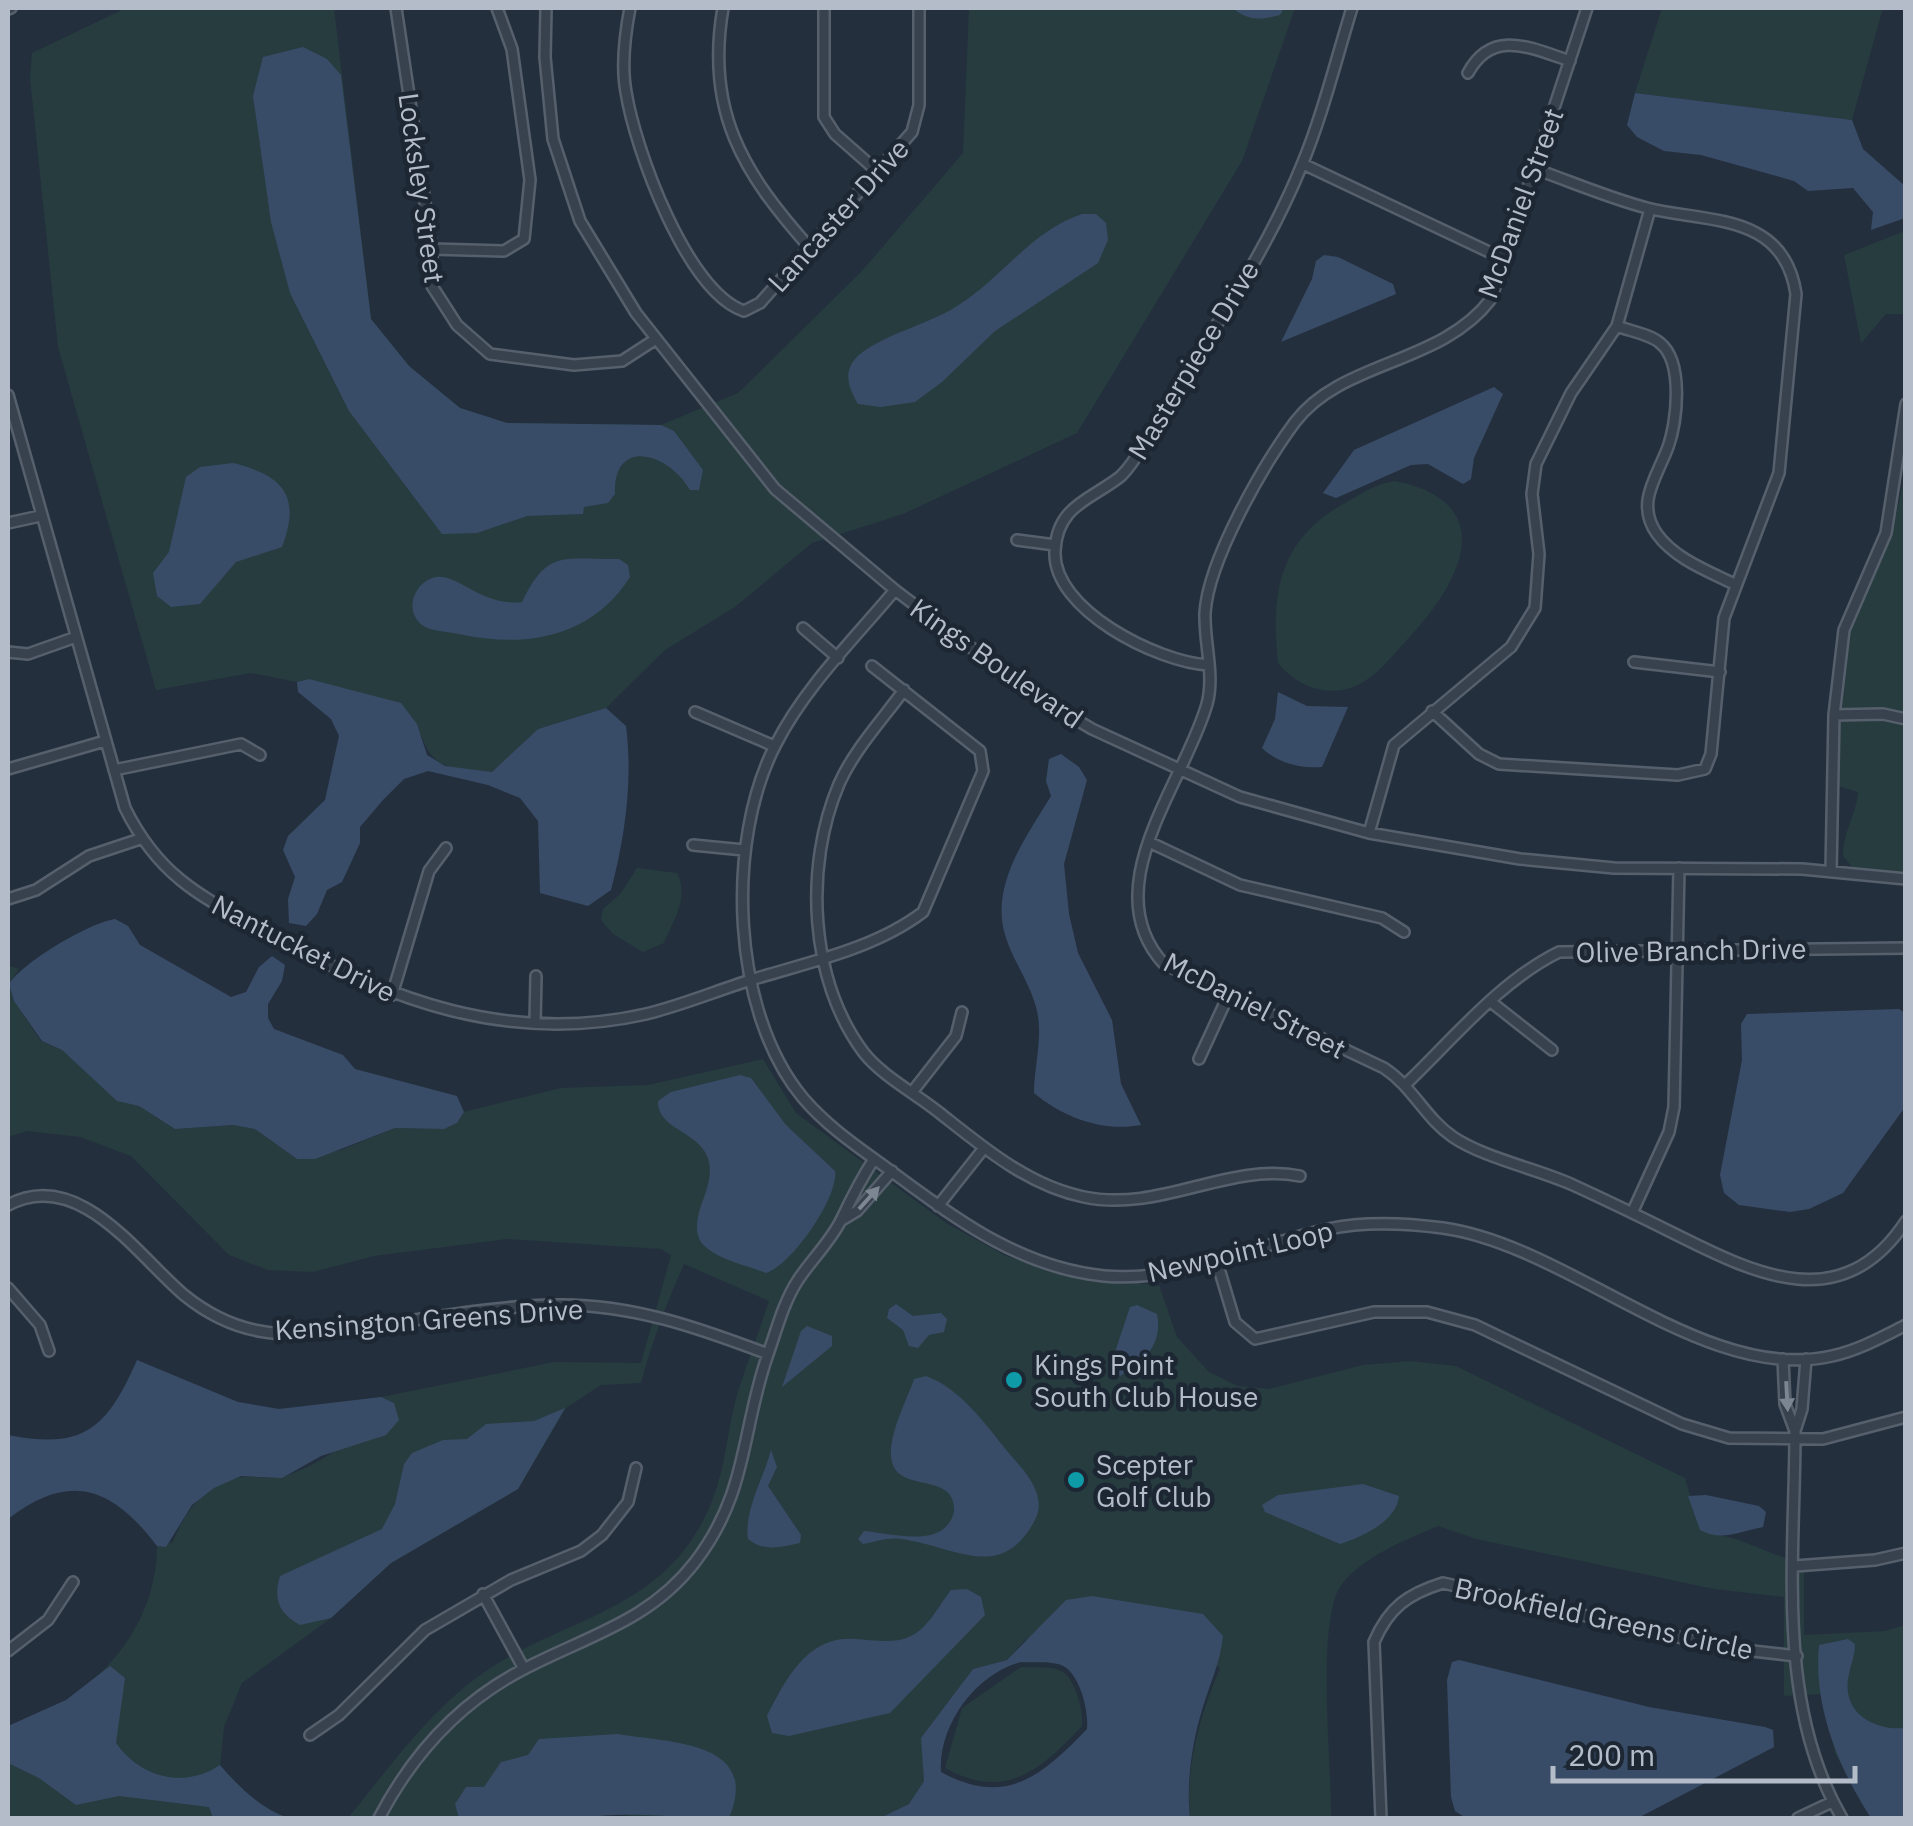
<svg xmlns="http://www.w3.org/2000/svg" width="1913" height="1826" font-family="'IBM Plex Sans',sans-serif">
	<rect width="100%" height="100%" fill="#242f3e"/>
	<path fill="#263c3f" d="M126 8H334L371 319 409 366 460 408 507 423 661 425 738 393 861 272 963 153 969 8H1295L1242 161 1077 433 903 514 812 543 735 607 665 650 606 708 538 729 493 772C445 766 433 773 417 724L309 679 297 682 251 673 156 690 58 347 30 78 32 53Z
		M1662 8H1883L1852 120 1635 93Z
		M1905 231V314H1886L1861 343 1844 255Z
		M1905 475V712L1841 709 1848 635 1894 523Z
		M1395 481C1504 503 1459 586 1406 641 1389 659 1373 682 1347 689 1320 695 1295 684 1278 663 1270 587 1281 536 1352 499 1366 491 1379 483 1395 481Z
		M1841 719 1905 723V874L1853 868 1843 856C1843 830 1856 817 1858 792L1838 786Z
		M637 868 677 873C690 898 673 920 664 943L643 952 613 934 601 920 603 909 621 893Z
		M8 965 19 969 9 984 14 1001 41 1041 62 1050 117 1100 139 1106 175 1129 233 1125 255 1129 297 1159 341 1150 395 1128 444 1129 457 1123 464 1112 561 1088 648 1085 763 1059 796 1113 946 1223 1006 1256 1045 1268 1095 1280 1159 1285 1177 1337 1209 1372 1238 1386 1269 1389 1363 1365 1411 1361 1456 1366 1685 1478 1700 1529C1711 1536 1721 1534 1732 1538 1757 1545 1777 1559 1804 1561V1635L1885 1631 1905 1625V1818H1871L1835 1753 1822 1694 1784 1696V1597L1714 1589 1476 1539 1438 1526C1408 1539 1359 1558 1340 1587 1316 1625 1332 1769 1331 1818H1190C1185 1767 1200 1715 1220 1668L1140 1607 1092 1596 1025 1640 1007 1660 973 1669 922 1738 924 1781 909 1804 880 1818H649L606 1813 588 1818H348C389 1768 429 1711 483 1673 560 1619 655 1614 704 1519 726 1476 725 1438 737 1395 747 1363 759 1332 769 1301L684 1264C667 1303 652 1341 641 1383L601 1385 566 1408 518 1489 391 1563 331 1618 242 1683 224 1727 220 1766C240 1788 260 1808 288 1818H8V1726C89 1704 157 1632 157 1546L173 1542C184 1512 208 1479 244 1477 261 1476 274 1480 291 1474 331 1459 363 1431 394 1403L381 1397 554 1362 641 1363 671 1255 661 1249 507 1239 374 1256 313 1272 268 1270 229 1255 131 1156 80 1137 27 1131 8 1137Z
		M1021 1667C1033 1668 1054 1665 1063 1672 1076 1681 1084 1712 1082 1726 1040 1771 1005 1801 945 1768L962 1708Z"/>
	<path fill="#394c67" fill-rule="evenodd" d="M1233 8H1284L1280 15C1262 20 1247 21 1233 8Z
		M303 47 327 59 341 75 371 319 409 366 460 408 507 423 661 425 674 431 703 470 699 490H690C669 453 613 436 615 494L608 503 584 507 583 514 527 516 477 533 442 534 349 411 290 293 271 222 253 96 263 57Z
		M1635 93 1852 120 1863 149 1905 186V218L1871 230 1873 212 1853 188 1808 191 1794 181 1701 155 1664 151 1637 137 1627 125Z
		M1082 214H1096L1106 223 1108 240 1098 263 995 331 942 382 915 402 881 407 858 404C848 387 842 370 859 355 886 333 928 325 957 306 1001 279 1032 230 1082 214Z
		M1324 255 1338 257 1393 284 1396 294 1281 342 1312 279 1316 261Z
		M1494 387 1503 394 1474 458 1471 479 1463 484 1428 464 1411 465 1336 498 1323 493 1354 450Z
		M233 463C282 475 302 495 282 547L236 562 200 604 171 607 157 596 153 573 169 552 186 477 200 467Z
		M619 559 628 565 630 577C592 637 526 649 459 634 448 632 430 631 422 625 403 610 415 581 436 577 457 573 483 607 522 602 548 548 564 560 619 559Z
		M309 679 401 703 417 724 427 755 445 766 492 772 538 729 606 708 626 726C633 781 625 836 611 890L588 906 540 893 538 821 520 798 488 785 428 771 404 779 383 800 360 827V843L342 882 327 890 317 914 306 926 289 923 288 899 295 877 283 850 288 836 325 800 339 736 331 719 298 692 297 682Z
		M1278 692 1307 706 1348 707 1322 767C1300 769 1278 763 1262 748L1275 719Z
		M1061 754 1079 767 1087 780 1064 864 1069 914 1078 953 1112 1020 1121 1084 1141 1125C1103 1132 1064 1118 1034 1093 1034 1069 1042 1041 1038 1016 1033 985 1011 960 1004 931 992 882 1027 836 1051 796L1046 781 1049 759Z
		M115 919 128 926 140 945 231 997 246 992 259 967 272 956 285 965 282 981 268 1004V1018L274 1029 343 1055 355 1069 457 1096 464 1112 457 1123 444 1129 395 1128 315 1159H297L255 1129 233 1125 175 1129 139 1106 117 1101 62 1050 42 1041 14 1001 9 984C23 962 89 923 115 919Z
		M1899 1009 1905 1013V1107L1843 1193 1809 1209 1790 1212 1739 1205 1724 1193 1720 1175 1742 1060 1741 1024 1747 1014Z
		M740 1075 751 1078 786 1125 835 1171C839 1197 791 1266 766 1273 749 1266 706 1257 699 1238 689 1211 719 1186 707 1156 697 1131 657 1129 658 1101L671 1092Z
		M896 1304 913 1316 941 1313 947 1319 944 1332 929 1335 918 1348 909 1346 903 1330 887 1318 889 1309Z
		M1137 1305 1157 1314C1163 1343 1145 1362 1120 1376L1114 1372V1355L1130 1307Z
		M807 1326 832 1336V1346L782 1387 801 1331Z
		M137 1360 238 1402 279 1409 381 1397 394 1403 399 1420 386 1435 321 1456 282 1478 241 1476 214 1488 192 1505 166 1547 157 1546C112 1487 70 1471 8 1519V1435C83 1450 107 1429 137 1360Z
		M926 1376C964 1390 988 1429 1014 1459 1028 1475 1047 1497 1035 1520 1001 1584 955 1546 901 1539 888 1537 875 1542 863 1544L858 1539 864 1531C886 1533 923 1543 942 1530 949 1525 953 1518 954 1511 956 1475 909 1490 895 1469 881 1447 907 1401 914 1379Z
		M565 1408 518 1489 391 1563 331 1618 300 1625C279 1613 273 1600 280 1576L382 1529 395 1504 404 1464 412 1453 443 1440 467 1439 486 1424 534 1421Z
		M771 1450 777 1467 768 1486 801 1535 800 1543C782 1547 763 1552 748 1539 744 1510 763 1480 771 1450Z
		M1363 1484 1399 1496C1397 1521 1362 1537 1340 1544L1265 1512 1262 1505 1278 1495Z
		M1706 1495 1759 1506 1766 1512 1763 1527C1740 1531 1722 1542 1700 1530L1688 1496Z
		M967 1589 981 1597 985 1615 890 1713 789 1736 772 1733 767 1716C785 1681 807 1635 855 1639 872 1640 893 1644 909 1637 928 1629 939 1605 951 1590Z
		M1092 1596 1203 1614 1223 1636C1220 1664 1210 1683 1202 1710 1192 1743 1186 1784 1190 1818H880L909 1804 924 1781 921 1738 973 1669 1007 1660 1066 1600ZM1021 1662C1033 1663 1050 1661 1061 1665 1080 1672 1089 1712 1087 1729 1041 1777 1005 1807 941 1772 938 1725 976 1674 1021 1662Z
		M1848 1639 1855 1644C1855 1656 1851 1663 1849 1674 1840 1712 1873 1731 1905 1728V1818H1871C1839 1769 1813 1706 1819 1645Z
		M1459 1660 1649 1707 1765 1727 1773 1730 1774 1747 1638 1818H1466L1455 1811 1451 1797 1447 1680 1452 1662Z
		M110 1666 125 1678 116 1743C141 1778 184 1789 220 1765 240 1788 260 1808 288 1818H213L209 1807 119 1796 76 1805 39 1778 8 1763V1726L66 1700Z
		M618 1734C668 1743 762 1740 729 1818 693 1819 617 1810 588 1818H459L455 1804 466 1787H484L501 1762 528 1755 539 1739Z"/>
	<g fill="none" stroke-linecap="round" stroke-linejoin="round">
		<defs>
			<path id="minor" d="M396 8 432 249V286L457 325 490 354 574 365 622 361 656 339
				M546 8 545 57 553 139 580 221 636 313 775 489 895 590 1030 692 1092 729 1240 797 1369 833 1520 859 1614 868 1802 869 1906 879
				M630 8C625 34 621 65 626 92 635 149 687 292 744 311L760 303 912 132 919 105V8
				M723 8C705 111 743 173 810 248
				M824 8V117L835 134 877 171
				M1587 8 1491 299C1441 365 1342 360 1295 422 1263 465 1208 561 1205 613 1204 643 1215 675 1207 704 1184 784 1094 888 1164 964L1384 1068C1413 1087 1425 1118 1453 1137 1484 1158 1538 1169 1573 1185 1608 1201 1643 1218 1677 1235 1757 1275 1843 1317 1906 1221
				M8 9 11 8
				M1468 73C1492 28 1531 48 1570 61
				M1303 164 1506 260
				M432 249 504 251 524 239 530 180 512 49 497 8
				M1617 326C1629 331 1650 334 1660 343 1684 362 1677 422 1668 447 1657 477 1635 503 1657 534 1675 559 1708 571 1734 584
				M8 395 125 808C160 879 204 898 270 934 389 1000 508 1045 646 1014 683 1005 718 990 754 979 810 962 876 948 923 912L983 771 980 751 872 666
				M8 523 40 516
				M1017 540 1055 545
				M895 590C854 639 805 687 776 744 725 841 731 1012 803 1098 830 1130 867 1153 899 1177 961 1223 1024 1268 1104 1276 1182 1283 1253 1245 1328 1229 1365 1221 1405 1223 1443 1228 1571 1246 1705 1385 1832 1356 1859 1350 1882 1337 1906 1325
				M803 628 838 658
				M8 652 28 654 76 637
				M1634 662 1720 672
				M1208 665C1158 662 1052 610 1055 551 1057 505 1091 500 1121 476 1130 467 1137 456 1143 445 1196 353 1261 265 1301 167 1322 117 1336 60 1352 8
				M904 690C882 720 854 750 839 784 804 866 809 980 864 1053 882 1076 918 1095 941 1114 984 1148 1029 1186 1084 1197 1160 1213 1228 1162 1300 1176
				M1432 711 1479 754 1499 764 1678 775 1705 769 1711 754 1724 618 1779 473 1796 294C1784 212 1707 223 1647 208 1609 198 1572 182 1535 169
				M695 712 774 746
				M1834 715 1883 714 1906 719
				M8 769 105 741
				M114 770 241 744 260 755
				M1369 833 1394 745 1511 647 1535 608 1539 554 1532 494 1536 464 1571 393 1617 326 1650 209
				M1149 842 1240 885 1382 918 1404 932
				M693 845 744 850
				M1831 872 1834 715 1844 630 1886 533 1906 404
				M8 899 36 890 89 856 140 839
				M392 995 429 871 446 848
				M1491 1002 1552 1050
				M535 1023 536 976
				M1199 1059 1228 996
				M1407 1083C1454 1038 1500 981 1559 952L1906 948
				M913 1091 956 1036 962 1012
				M8 1205C79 1167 138 1256 184 1295 205 1312 232 1326 259 1331 294 1338 330 1331 365 1327 427 1319 492 1306 554 1305 630 1303 699 1328 768 1354
				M938 1206 984 1148
				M1632 1213 1669 1132 1674 1107 1679 868
				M842 1220 857 1211 892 1171
				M1217 1262 1235 1322 1255 1339 1374 1312H1427L1475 1325 1682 1424 1729 1438 1823 1439 1906 1417
				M8 1288 40 1325 49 1351
				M1783 1359 1785 1404 1795 1431
				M1806 1359 1802 1409 1795 1431C1795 1558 1775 1704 1842 1818
				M1795 1566 1875 1560 1906 1553
				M483 1594 524 1669
				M8 1651 48 1620 73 1582
				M310 1735 339 1715 425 1630 511 1580 581 1551 602 1535 628 1502 636 1468
				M379 1818C412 1755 460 1702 524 1669 587 1636 650 1621 695 1562 748 1493 741 1433 767 1357 776 1332 783 1303 798 1280 811 1260 832 1240 842 1218 852 1197 861 1179 874 1159
				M1381 1818 1374 1642C1389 1607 1408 1594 1443 1583L1726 1648 1797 1656
				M1798 1818 1832 1802"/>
		</defs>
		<use href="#minor" stroke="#565f6c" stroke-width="14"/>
		<use href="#minor" stroke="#38414e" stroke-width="9"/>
	</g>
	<defs><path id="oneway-solid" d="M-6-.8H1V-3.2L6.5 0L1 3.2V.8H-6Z" transform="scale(2.5)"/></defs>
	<g fill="#7c8592">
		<use href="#oneway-solid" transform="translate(869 1198) rotate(-48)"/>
		<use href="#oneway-solid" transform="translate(1787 1396) rotate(87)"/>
	</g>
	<g fill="#0f9aa8" stroke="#1d2633" stroke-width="4">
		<circle cx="1014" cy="1380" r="10"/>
		<circle cx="1076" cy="1480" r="10"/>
	</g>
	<g text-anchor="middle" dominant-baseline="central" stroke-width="9" stroke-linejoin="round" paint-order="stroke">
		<g font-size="28" fill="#b4bcc9" stroke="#1d2633">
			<text transform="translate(422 188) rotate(82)">Locksley Street</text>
			<text transform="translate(1520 203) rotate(-70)">McDaniel Street</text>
			<text transform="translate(838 215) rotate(-48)">Lancaster Drive</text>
			<text transform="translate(1193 360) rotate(-59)">Masterpiece Drive</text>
			<text transform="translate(997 663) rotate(35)">Kings Boulevard</text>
			<text transform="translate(304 948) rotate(27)">Nantucket Drive</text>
			<text transform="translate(1691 950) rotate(-1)">Olive Branch Drive</text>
			<text transform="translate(1255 1005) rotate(27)">McDaniel Street</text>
			<text transform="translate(1240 1251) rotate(-13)">Newpoint Loop</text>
			<text transform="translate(429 1319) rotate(-4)">Kensington Greens Drive</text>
			<text transform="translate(1604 1618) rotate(12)">Brookfield Greens Circle</text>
		</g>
		<g font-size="28" fill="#b4bcc9" stroke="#1d2633" text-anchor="start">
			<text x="1034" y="1364">Kings Point<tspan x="1034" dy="32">South Club House</tspan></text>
			<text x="1096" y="1464">Scepter<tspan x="1096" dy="32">Golf Club</tspan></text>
		</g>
	</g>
	<rect width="1913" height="1826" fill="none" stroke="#b4bcc9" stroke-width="20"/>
	<path d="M1553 1766v15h302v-15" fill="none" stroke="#b4bcc9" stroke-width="5"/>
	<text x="1568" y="1766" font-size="30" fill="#b4bcc9" stroke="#1d2633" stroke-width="8" paint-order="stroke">200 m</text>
</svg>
